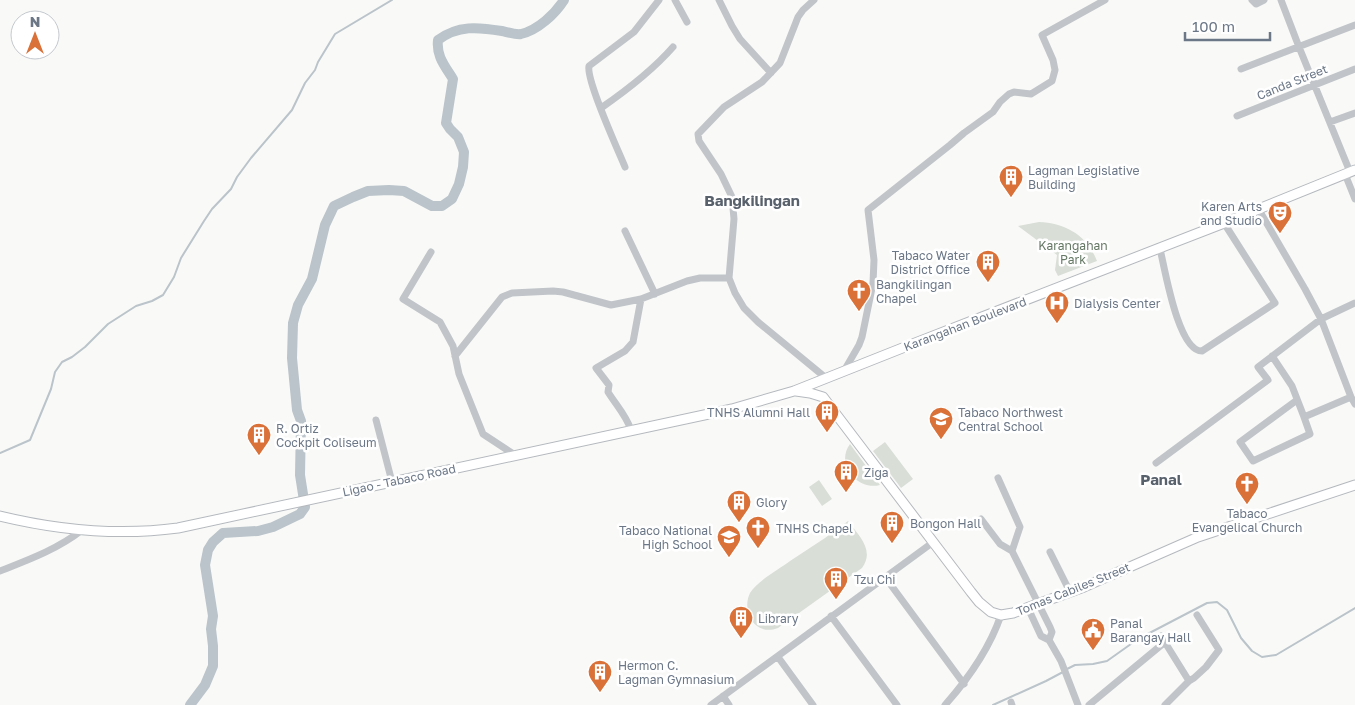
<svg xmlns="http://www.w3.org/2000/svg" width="1355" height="705" font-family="'Golos Text',sans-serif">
	<rect width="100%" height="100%" fill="#f9faf8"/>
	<path fill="#d9ded7" d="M1039 222C1065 223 1087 235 1097 261L1058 276 1055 270 1057 255 1018 226Z
		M885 442 913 479 901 488 873 451Z
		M850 444 880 485C857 491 835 464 850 444Z
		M819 480 832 499 822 506 809 487Z
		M848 521C859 536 875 550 862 568L778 628C755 637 741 611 750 593 757 581 778 570 790 561L791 563 790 561 825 538 828 542 825 538Z"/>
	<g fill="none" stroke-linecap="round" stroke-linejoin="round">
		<path stroke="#bbc4ca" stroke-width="2" d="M0 453 30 440 51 389 55 372 62 362 72 357 85 347 108 324 136 306 152 301 163 295 174 277 181 258 204 221 212 209 231 189 237 177 251 158 292 110 305 83 315 70 318 62 335 34 392 0
			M1067 669 1075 665 1093 664 1107 661 1138 639 1207 603 1217 602 1227 610 1241 638 1252 651 1262 657 1276 655 1355 608
			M993 705 1046 681 1063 672"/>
		<path stroke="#bbc4ca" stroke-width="10" d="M190 705 205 685 213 666V646L211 629 213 616 205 565 208 550 213 542 223 533 258 531 273 527 300 514 305 507 300 475 301 421 297 410 292 358 293 323 298 305 312 279 325 225 334 206 353 197 368 191 389 190 404 191 432 206H442L452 199 459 184 463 167 464 152 458 137 450 129 446 123 453 79C445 66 436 56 438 40 458 25 478 27 502 31 507 32 516 35 521 34 538 30 555 14 564 0"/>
		<defs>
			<path id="major" d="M796 391 810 393 823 397 971 592 979 602 991 612 1001 615 1013 613 1084 587 1198 537 1355 485
				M0 516C58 530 118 536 178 528L732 409 794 391 915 343 1224 223 1355 170"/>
		</defs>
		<use href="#major" stroke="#b5b9be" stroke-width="11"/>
		<path stroke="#c1c5c9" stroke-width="7" d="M675 0 687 22
			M719 0 732 26 740 39 771 73
			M814 0 803 10 798 17 780 63 762 82 724 107 700 132 698 134 699 141 721 174 732 197 734 219 729 278 735 293 744 308 758 322 826 378
			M1252 0 1256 4 1264 0
			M1281 0 1299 47 1350 172
			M1241 69 1355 25
			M601 108C627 90 652 71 673 47
			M1237 116 1355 69
			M1330 122 1355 113
			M625 167C618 150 586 80 589 66L634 32 659 0
			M1345 174 1355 199
			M1259 210 1305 289 1321 319 1351 397 1355 404
			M625 231 655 294
			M1160 249C1165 269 1178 351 1202 351L1275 303 1224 223
			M431 252 403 299 440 322 453 346 459 374 483 434 515 455
			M455 356 502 297 512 293 553 291 563 292 611 305 641 299 687 281 700 278H729
			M1272 356 1292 386 1304 417 1351 397
			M844 371 859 345 862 337 873 283 874 260 868 210 950 145 964 133 993 112 1000 102 1009 94 1014 92 1031 94 1052 81 1055 70 1053 60 1042 35 1105 0
			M1297 400 1240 442 1253 461 1310 434 1304 417
			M376 420 392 482
			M631 430C626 415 616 405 608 392L609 385 596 368 625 351 633 342 641 299
			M1156 463 1268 380 1258 367 1321 319 1355 303
			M998 478 1020 527 1012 551
			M981 519 1000 544 1012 551 1050 627 1052 632 1049 640
			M1050 552 1070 592
			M0 571C28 560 58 549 82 530
			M885 577 964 684
			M1028 608 1041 636 1049 640 1061 661 1078 705
			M831 616 897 705
			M1161 636 1189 681
			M778 657 813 705
			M723 696 729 705
			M1011 702 1012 705
			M711 705 932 543
			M945 705C969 678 989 650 1001 615
			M1089 705 1165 642
			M1165 705 1189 681 1194 678 1206 667 1219 650 1197 615"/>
		<use href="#major" stroke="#fff" stroke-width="9"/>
	</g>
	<defs>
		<symbol id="building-pin" viewBox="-11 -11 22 30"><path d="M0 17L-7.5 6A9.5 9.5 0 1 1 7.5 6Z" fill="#d97138" stroke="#fff"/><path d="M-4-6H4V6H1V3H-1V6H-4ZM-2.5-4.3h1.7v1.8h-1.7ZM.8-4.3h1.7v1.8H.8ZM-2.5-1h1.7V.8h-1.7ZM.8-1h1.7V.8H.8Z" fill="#fff"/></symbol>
		<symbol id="theatre-pin" viewBox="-11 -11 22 30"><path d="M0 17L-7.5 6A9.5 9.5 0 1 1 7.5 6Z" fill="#d97138" stroke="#fff"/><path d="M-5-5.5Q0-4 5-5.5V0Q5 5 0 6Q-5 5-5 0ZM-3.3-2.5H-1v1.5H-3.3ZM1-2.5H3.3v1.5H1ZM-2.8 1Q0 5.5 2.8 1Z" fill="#fff"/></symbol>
		<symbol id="church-pin" viewBox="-11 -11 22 30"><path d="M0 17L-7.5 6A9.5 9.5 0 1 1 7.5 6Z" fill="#d97138" stroke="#fff"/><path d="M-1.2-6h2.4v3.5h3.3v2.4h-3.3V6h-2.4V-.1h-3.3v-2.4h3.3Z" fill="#fff"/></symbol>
		<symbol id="hospital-pin" viewBox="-11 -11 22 30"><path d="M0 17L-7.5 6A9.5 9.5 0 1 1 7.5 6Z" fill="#d97138" stroke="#fff"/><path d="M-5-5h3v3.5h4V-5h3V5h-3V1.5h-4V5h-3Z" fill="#fff"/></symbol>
		<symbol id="school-pin" viewBox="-11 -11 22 30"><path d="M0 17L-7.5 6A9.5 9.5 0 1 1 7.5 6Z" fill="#d97138" stroke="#fff"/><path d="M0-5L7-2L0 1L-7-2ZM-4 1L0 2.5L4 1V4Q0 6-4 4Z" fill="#fff"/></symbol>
		<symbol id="civic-pin" viewBox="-11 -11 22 30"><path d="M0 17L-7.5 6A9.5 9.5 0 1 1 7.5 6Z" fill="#d97138" stroke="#fff"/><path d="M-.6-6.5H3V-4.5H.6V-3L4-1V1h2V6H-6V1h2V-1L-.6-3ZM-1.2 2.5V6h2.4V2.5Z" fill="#fff"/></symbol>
	</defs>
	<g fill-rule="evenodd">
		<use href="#building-pin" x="997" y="163" width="28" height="38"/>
		<use href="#theatre-pin" x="1266" y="199" width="28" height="38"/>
		<use href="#building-pin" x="974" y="248" width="28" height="38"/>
		<use href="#church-pin" x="845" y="277" width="28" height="38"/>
		<use href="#hospital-pin" x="1043" y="289" width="28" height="38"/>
		<use href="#building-pin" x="813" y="398" width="28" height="38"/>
		<use href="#school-pin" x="927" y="405" width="28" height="38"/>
		<use href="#building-pin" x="245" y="421" width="28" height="38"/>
		<use href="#building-pin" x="832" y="458" width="28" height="38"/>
		<use href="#church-pin" x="1233" y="470" width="28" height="38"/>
		<use href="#building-pin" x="725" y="488" width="28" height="38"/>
		<use href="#building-pin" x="878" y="509" width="28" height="38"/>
		<use href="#church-pin" x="744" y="514" width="28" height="38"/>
		<use href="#school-pin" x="715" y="523" width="28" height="38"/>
		<use href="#building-pin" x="822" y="565" width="28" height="38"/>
		<use href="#building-pin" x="727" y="604" width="28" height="38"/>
		<use href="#civic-pin" x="1079" y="616" width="28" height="38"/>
		<use href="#building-pin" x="586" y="658" width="28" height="38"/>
	</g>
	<g text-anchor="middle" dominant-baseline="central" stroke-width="5" stroke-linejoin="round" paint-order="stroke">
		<g font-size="12" fill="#6b7787" stroke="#fff">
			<text transform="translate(1292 82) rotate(-22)">Canda Street</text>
			<text transform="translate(965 324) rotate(-21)">Karangahan Boulevard</text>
			<text transform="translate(399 480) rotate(-12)">Ligao - Tabaco Road</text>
			<text transform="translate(1073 589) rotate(-22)">Tomas Cabiles Street</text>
		</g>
		<g font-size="12" fill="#6b7787" stroke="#fff" text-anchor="start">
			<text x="1028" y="170">Lagman Legislative<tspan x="1028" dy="14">Building</tspan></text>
			<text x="1262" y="206" text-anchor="end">Karen Arts<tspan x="1262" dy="14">and Studio</tspan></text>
			<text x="970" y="255" text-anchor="end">Tabaco Water<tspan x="970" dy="14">District Office</tspan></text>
			<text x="876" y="284">Bangkilingan<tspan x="876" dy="14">Chapel</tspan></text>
			<text x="1074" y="303">Dialysis Center</text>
			<text x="810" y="412" text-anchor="end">TNHS Alumni Hall</text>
			<text x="958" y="412">Tabaco Northwest<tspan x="958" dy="14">Central School</tspan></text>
			<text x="276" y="428">R. Ortiz<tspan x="276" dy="14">Cockpit Coliseum</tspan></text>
			<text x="864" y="472">Ziga</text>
			<text x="756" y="502">Glory</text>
			<text x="1247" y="513" text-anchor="middle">Tabaco<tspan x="1247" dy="14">Evangelical Church</tspan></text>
			<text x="910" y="523">Bongon Hall</text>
			<text x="776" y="528">TNHS Chapel</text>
			<text x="712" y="530" text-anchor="end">Tabaco National<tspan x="712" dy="14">High School</tspan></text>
			<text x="854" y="579">Tzu Chi</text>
			<text x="758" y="618">Library</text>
			<text x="1110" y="623">Panal<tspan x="1110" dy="14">Barangay Hall</tspan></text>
			<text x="618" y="665">Hermon C.<tspan x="618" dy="14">Lagman Gymnasium</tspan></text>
		</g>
		<g font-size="12" fill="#667965" stroke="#fff">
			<text x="1073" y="245">Karangahan<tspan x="1073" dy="14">Park</tspan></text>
		</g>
		<g font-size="15" font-weight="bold" fill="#58616c" stroke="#fff">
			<text x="752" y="200">Bangkilingan</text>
			<text x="1161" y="479">Panal</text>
		</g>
	</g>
	<g transform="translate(35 35)"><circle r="24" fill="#ffffff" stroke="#c4c9cf"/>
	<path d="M0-4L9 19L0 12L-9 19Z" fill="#d97138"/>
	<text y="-8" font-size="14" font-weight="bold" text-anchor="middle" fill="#6b7787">N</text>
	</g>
	<path d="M1185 32v8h85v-8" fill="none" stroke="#6b7787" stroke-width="2.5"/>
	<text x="1192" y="32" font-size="15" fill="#6b7787" stroke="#ffffff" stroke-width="4" paint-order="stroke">100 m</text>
</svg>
